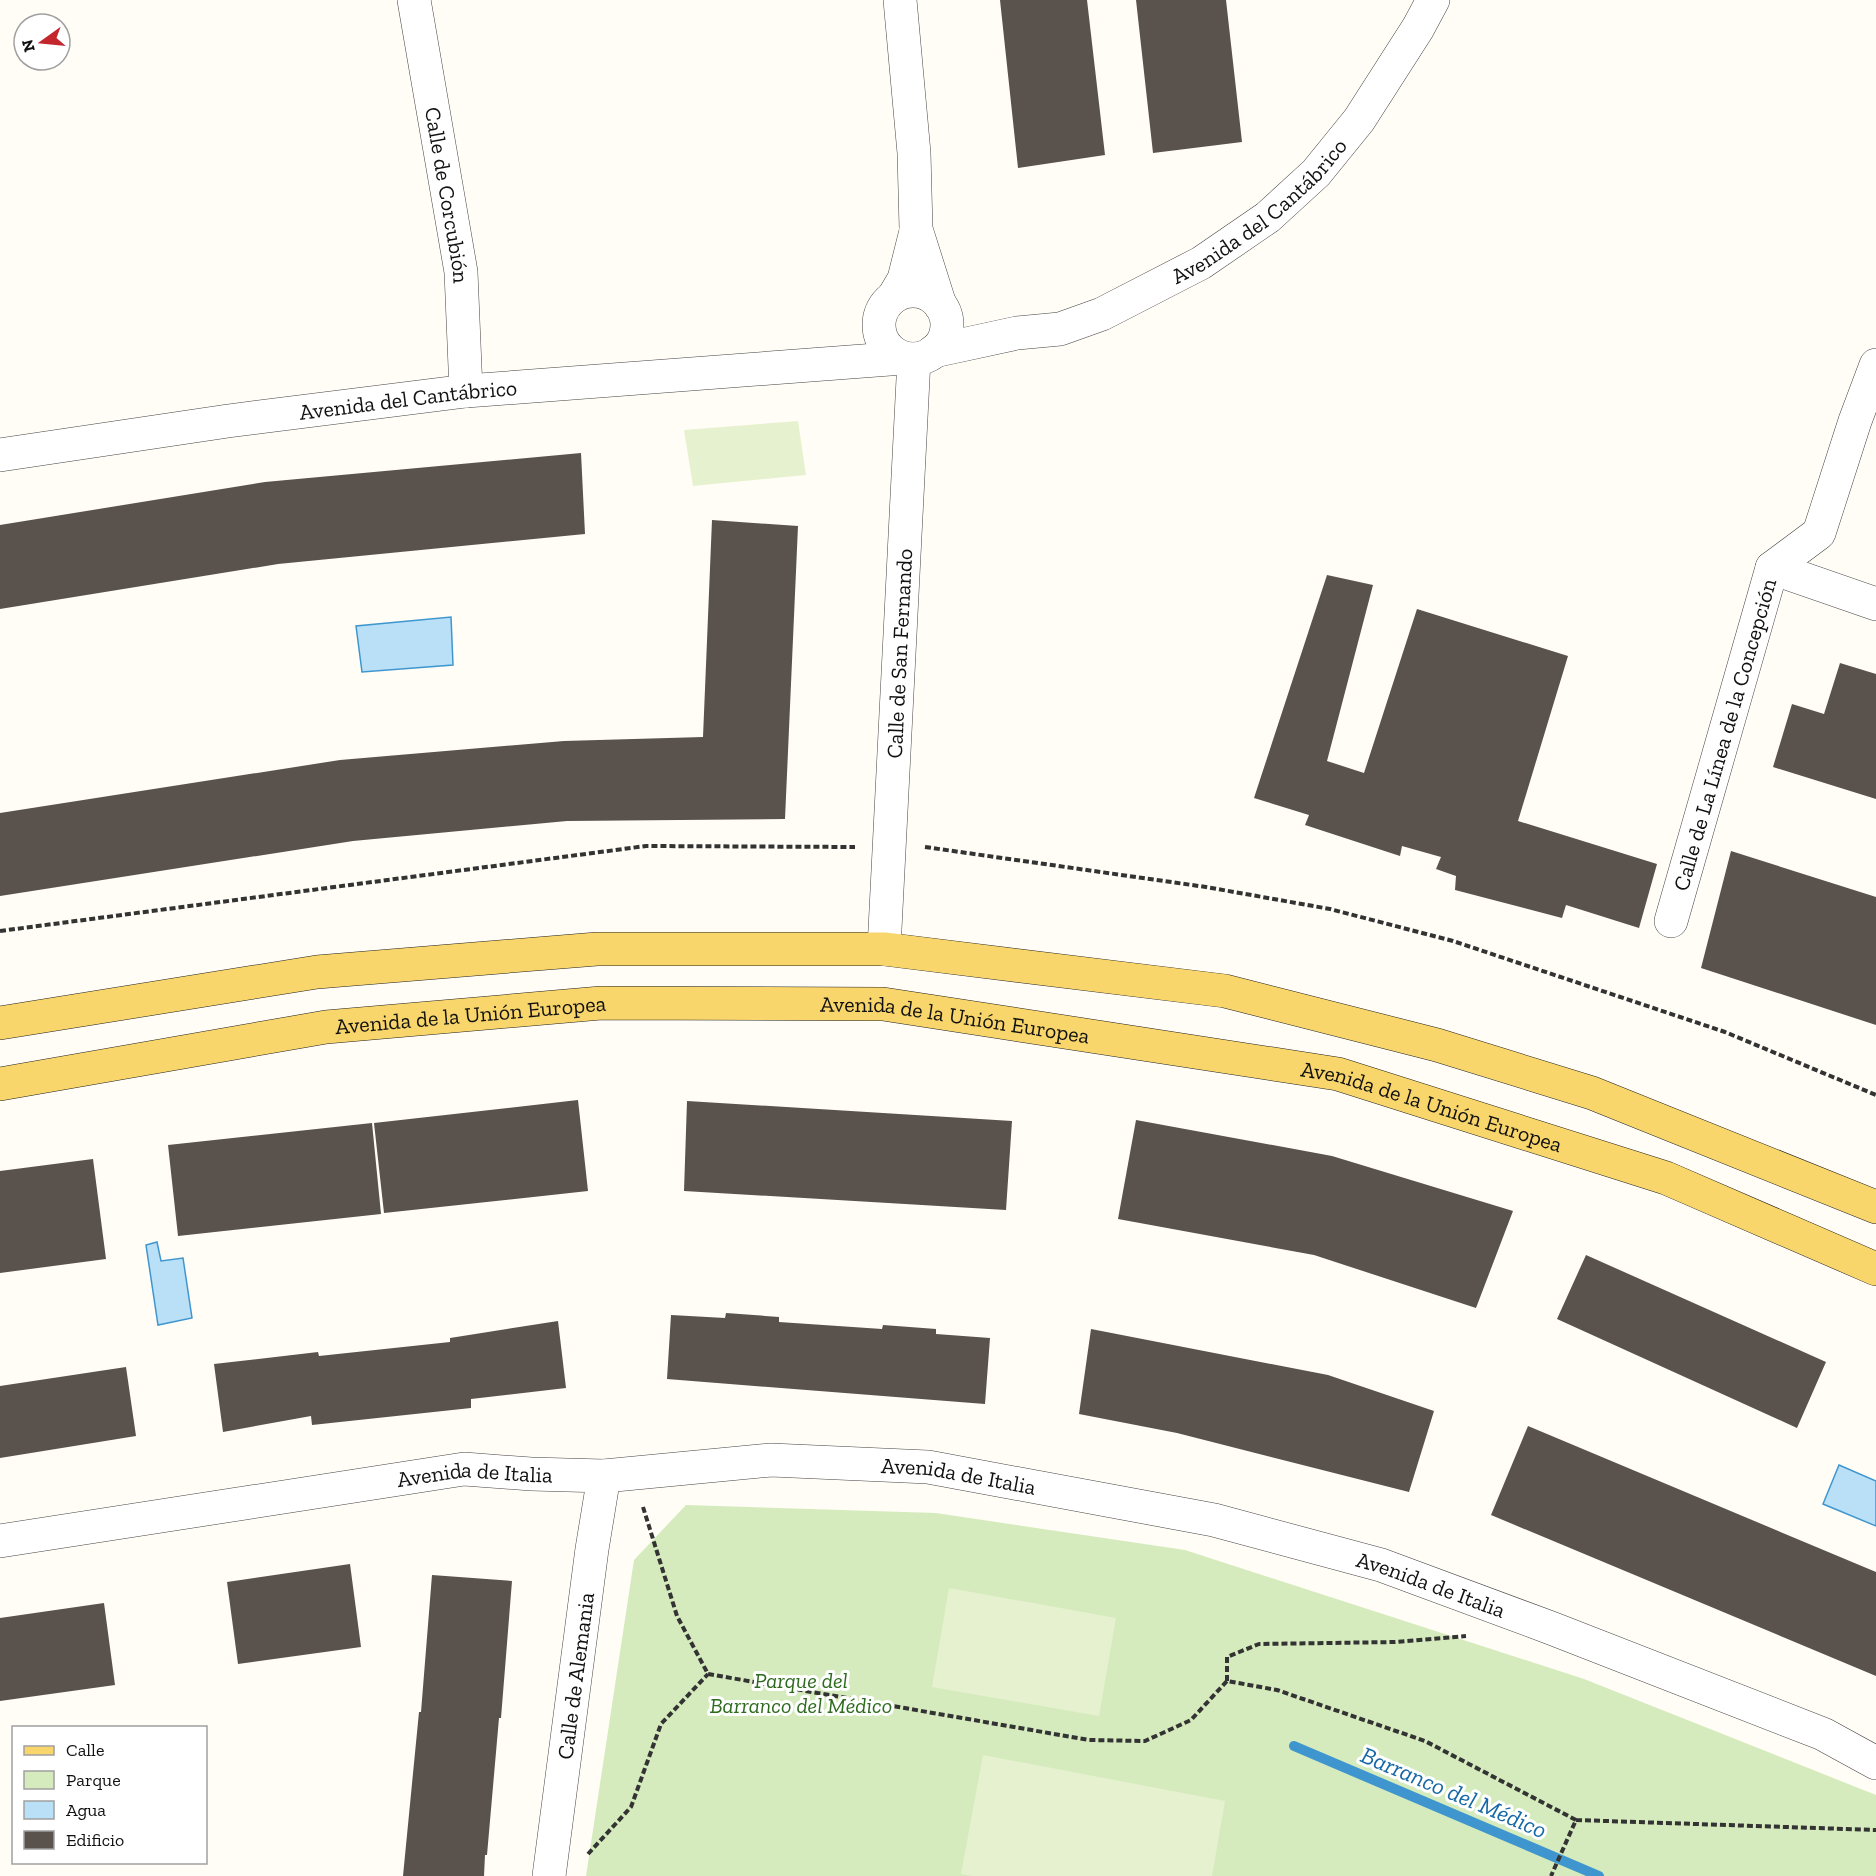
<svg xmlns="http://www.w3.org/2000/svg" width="1876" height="1876" font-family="'Zilla Slab',serif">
	<rect width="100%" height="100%" fill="#fffdf5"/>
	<path fill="#d5ebbd" d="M686 1505 936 1513 1185 1550 1584 1679 1876 1795V1876H586L634 1560Z"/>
	<path fill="#e6f2cf" d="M798 421 806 475 693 486 684 430Z
		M949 1588 1116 1618 1099 1716 932 1687Z
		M983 1755 1225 1801 1212 1876H973L961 1874Z"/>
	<path fill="#b9e0f7" stroke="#3f96cf" stroke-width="1.5" d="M451 617 453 665 362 672 356 626Z
		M157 1242 161 1261 183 1258 192 1318 158 1325 146 1245Z
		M1839 1465 1876 1481V1526L1823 1504Z"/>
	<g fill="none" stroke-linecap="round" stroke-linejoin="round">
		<path stroke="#3f96cf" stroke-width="10" d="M1294 1746 1599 1876"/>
	</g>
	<path fill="#5a524d" d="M1000 0H1087L1105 155 1018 168Z
		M1136 0H1226L1242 142 1153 153Z
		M581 453 585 534 278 564 0 609V525L265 482Z
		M712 520 798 526 785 819 567 821 353 841 0 896V813L340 760 564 741 703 737Z
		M1327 575 1373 585 1327 761 1364 773 1417 609 1568 656 1518 821 1657 864 1639 928 1566 905 1562 918 1455 890 1456 876 1436 869 1441 857 1402 846 1400 856 1305 825 1309 815 1254 798Z
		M1840 663 1876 674V799L1773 767 1792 704 1824 714Z
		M1731 851 1876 897V1025L1701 968Z
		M578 1100 588 1191 384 1213 374 1123Z
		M687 1101 1012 1121 1006 1210 684 1191Z
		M1136 1120 1332 1156 1513 1211 1476 1308 1314 1255 1118 1219Z
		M372 1123 381 1214 178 1236 168 1145Z
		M93 1159 106 1259 0 1273V1171Z
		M1586 1255 1826 1362 1797 1428 1557 1319Z
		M726 1313 779 1317V1322L882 1329 883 1325 923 1328 936 1329V1334L990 1338 985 1404 667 1379 671 1315 725 1318Z
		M558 1321 566 1388 471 1399V1408L312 1425 311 1416 223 1432 214 1364 318 1352 319 1356 450 1342V1338Z
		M1091 1329 1328 1375 1434 1411 1409 1492 1177 1433 1079 1414Z
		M126 1367 136 1436 0 1458V1386Z
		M1528 1426 1876 1572V1676L1491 1515Z
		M350 1564 361 1647 238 1664 227 1582Z
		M432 1575 512 1581 501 1718H499L487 1855H485L484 1876H403L419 1712H421Z
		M104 1603 115 1685 0 1701V1618Z"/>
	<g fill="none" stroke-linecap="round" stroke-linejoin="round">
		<defs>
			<g id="minor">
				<path id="s1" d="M414 0 461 272 466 391"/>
				<path d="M900 0 914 153 916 229 940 305"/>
				<path d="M894 296 904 279 916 231"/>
				<path d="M1772 568 1876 604"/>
				<path id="s2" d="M1671 921 1772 568 1819 533 1855 421 1876 365"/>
				<path id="s3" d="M884 949 914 359"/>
				<path id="s4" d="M0 1541 464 1469 531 1474 604 1476 771 1460 928 1467 1214 1520 1381 1565 1551 1628 1823 1734 1876 1763"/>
				<path id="s5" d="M549 1876 592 1549 604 1476"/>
			</g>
			<g id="tertiary">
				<circle cx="913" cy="325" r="34"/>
				<path id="s6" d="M934 351 1017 333 1060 329 1102 314 1201 263 1268 217 1316 173 1359 120 1418 28 1433 0"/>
				<path id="s7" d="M0 455 228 421 466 391 903 358"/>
			</g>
			<g id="primary">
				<path d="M0 1023 317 972 597 949H884L1225 991 1437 1045 1592 1093 1876 1207"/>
				<path id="s8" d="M0 1084 326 1027 601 1003 883 1004 1338 1074 1666 1178 1876 1269"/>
			</g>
		</defs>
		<use href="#minor" stroke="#444" stroke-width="34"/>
		<use href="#tertiary" stroke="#444" stroke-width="34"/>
		<use href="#primary" stroke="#222" stroke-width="34"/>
		<path stroke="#333" stroke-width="4" stroke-dasharray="6 3" stroke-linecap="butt" d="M925 847 1206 887 1330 909 1453 941 1725 1032 1876 1095
			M0 931 646 846 855 847
			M643 1507 677 1616 708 1674 1089 1740 1145 1741 1191 1720 1227 1681 1277 1690 1425 1741 1576 1820 1551 1876
			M1227 1681V1657L1259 1644 1395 1642 1466 1636
			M1576 1820 1876 1830
			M588 1854 631 1807 661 1724 708 1674"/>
		<use href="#minor" stroke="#fff" stroke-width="33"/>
		<use href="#tertiary" stroke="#fff" stroke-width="33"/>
		<use href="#primary" stroke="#f9d66b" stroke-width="33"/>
	</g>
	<g text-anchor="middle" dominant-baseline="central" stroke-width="6" stroke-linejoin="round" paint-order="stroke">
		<g font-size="22" fill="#111" stroke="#fff">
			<text stroke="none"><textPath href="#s1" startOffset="198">Calle de Corcubión</textPath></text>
			<text stroke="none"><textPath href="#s6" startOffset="362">Avenida del Cantábrico</textPath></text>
			<text stroke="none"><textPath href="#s7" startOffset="412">Avenida del Cantábrico</textPath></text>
			<text stroke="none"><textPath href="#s3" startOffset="296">Calle de San Fernando</textPath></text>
			<text stroke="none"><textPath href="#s2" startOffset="194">Calle de La Línea de la Concepción</textPath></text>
			<text stroke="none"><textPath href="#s8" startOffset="476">Avenida de la Unión Europea</textPath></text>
			<text stroke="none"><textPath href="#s8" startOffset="962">Avenida de la Unión Europea</textPath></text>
			<text stroke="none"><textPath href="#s8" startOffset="1448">Avenida de la Unión Europea</textPath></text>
			<text stroke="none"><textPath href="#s4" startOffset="966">Avenida de Italia</textPath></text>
			<text stroke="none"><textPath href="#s4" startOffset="480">Avenida de Italia</textPath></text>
			<text stroke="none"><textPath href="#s4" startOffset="1452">Avenida de Italia</textPath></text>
			<text stroke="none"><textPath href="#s5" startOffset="202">Calle de Alemania</textPath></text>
		</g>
		<g font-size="22" font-style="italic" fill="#2f6b1f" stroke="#fff">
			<text x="801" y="1680">Parque del<tspan x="801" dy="25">Barranco del Médico</tspan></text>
		</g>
		<g font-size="24" font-style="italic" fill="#1768a6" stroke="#fff">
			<text transform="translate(1454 1792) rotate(23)">Barranco del Médico</text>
		</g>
	</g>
	<rect x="12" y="1726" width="195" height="138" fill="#ffffff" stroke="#a0a0a0" stroke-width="1.5"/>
	<rect x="24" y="1746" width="30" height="9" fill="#f9d66b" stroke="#a0a0a0" stroke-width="1.5"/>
	<text x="66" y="1756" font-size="18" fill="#111111">Calle</text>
	<rect x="24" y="1771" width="30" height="18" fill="#d5ebbd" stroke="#a0a0a0" stroke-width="1.5"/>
	<text x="66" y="1786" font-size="18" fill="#111111">Parque</text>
	<rect x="24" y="1801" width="30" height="18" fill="#b9e0f7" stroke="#a0a0a0" stroke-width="1.5"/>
	<text x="66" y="1816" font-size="18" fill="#111111">Agua</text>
	<rect x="24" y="1831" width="30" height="18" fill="#5a524d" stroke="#a0a0a0" stroke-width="1.5"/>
	<text x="66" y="1846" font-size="18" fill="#111111">Edificio</text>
	<g transform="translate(42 42) rotate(255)"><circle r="28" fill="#ffffff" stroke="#a0a0a0" stroke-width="1.5"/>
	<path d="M0-4.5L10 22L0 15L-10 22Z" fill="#c4262e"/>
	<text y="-9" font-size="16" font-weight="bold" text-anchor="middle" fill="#111111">N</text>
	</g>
</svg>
